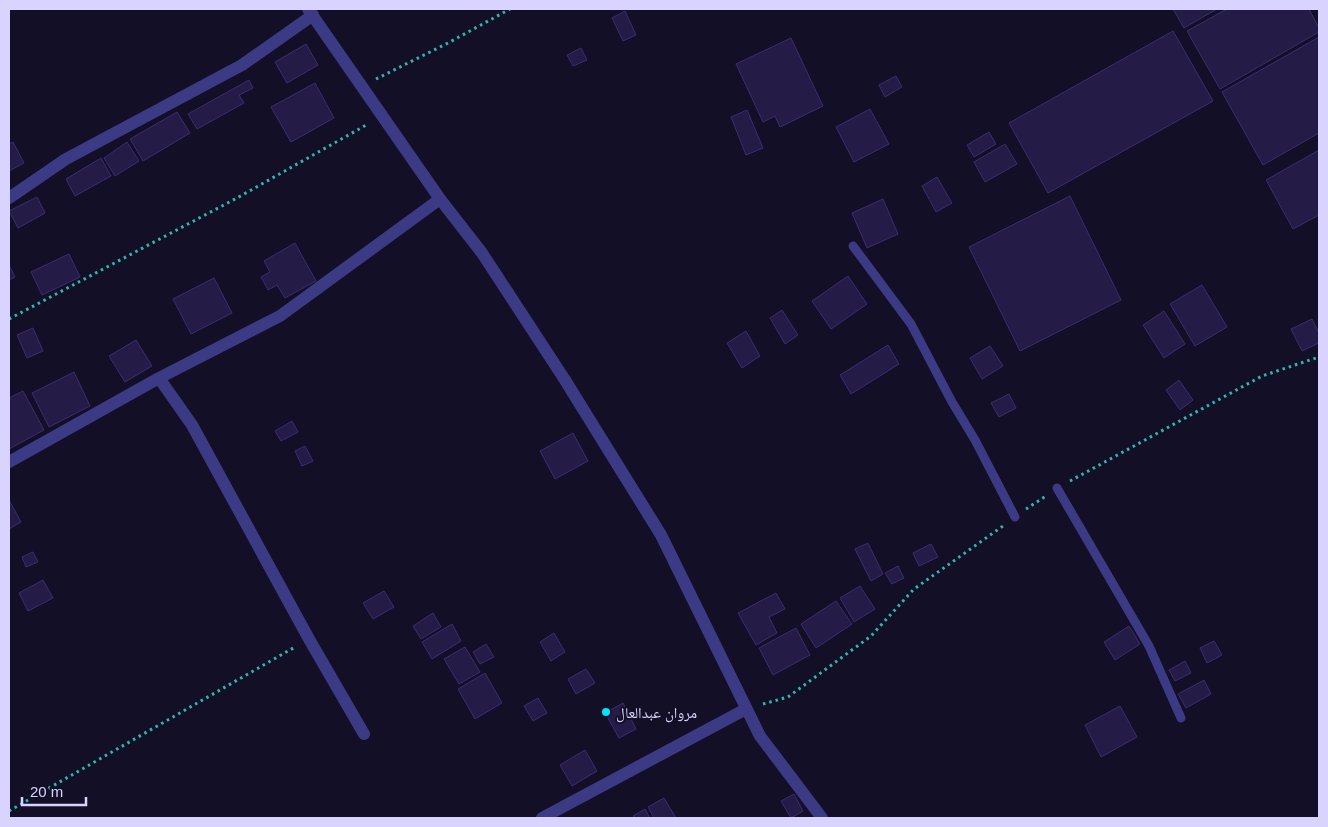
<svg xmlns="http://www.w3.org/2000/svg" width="1328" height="827" font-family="Helvetica,'Noto Naskh Arabic',sans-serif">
	<rect width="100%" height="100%" fill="#130f26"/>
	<path fill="#241b47" stroke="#3b2d73" d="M1173 9H1217L1184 28Z
		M1227 9H1309L1319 28V32L1220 89 1187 31Z
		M625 11 636 35 623 41 612 18Z
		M1173 31 1213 101 1048 193 1009 123Z
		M1319 37V133L1263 165 1222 92Z
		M791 38 823 106 780 127 775 116 763 122 736 64Z
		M306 44 318 65 287 83 275 62Z
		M581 48 587 60 573 66 567 55Z
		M896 76 902 87 885 97 879 85Z
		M249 80 253 88 239 95 244 103 197 129 188 114Z
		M315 83 334 118 291 142 271 107Z
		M870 109 889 144 854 162 836 127Z
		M747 110 763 148 746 155 731 117Z
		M177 112 190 133 143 161 130 139Z
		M989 132 996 144 974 157 967 145Z
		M13 142 24 163 9 171V144Z
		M127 142 139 161 115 176 104 158Z
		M1005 144 1017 164 985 182 974 162Z
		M1319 150V215L1293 229 1266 180Z
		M101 158 111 176 75 196 66 179Z
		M937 177 952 203 936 212 922 186Z
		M1070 196 1121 300 1020 351 969 247Z
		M37 197 45 213 18 228 9 211Z
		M883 199 898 234 867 248 852 213Z
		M295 243 316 281 285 298 277 285 268 290 261 277 270 272 264 261Z
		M69 254 80 277 42 295 31 272Z
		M9 265 15 277 9 280Z
		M848 276 867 304 831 329 812 301Z
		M214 278 232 313 191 334 173 299Z
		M1202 285 1227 327 1195 346 1170 304Z
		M782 310 798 335 785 344 770 318Z
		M1164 311 1185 344 1164 358 1143 325Z
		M1312 319 1319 333V343L1302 351 1291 329Z
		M33 328 43 351 27 358 17 335Z
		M746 331 760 356 742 368 727 343Z
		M136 340 152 366 125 382 109 356Z
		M888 345 899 364 851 394 840 375Z
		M990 346 1003 366 982 379 970 358Z
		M74 372 90 406 49 427 32 393Z
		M1179 380 1193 400 1180 410 1166 390Z
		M23 391 44 430 9 449V398Z
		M1009 394 1016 408 999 417 991 403Z
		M292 421 298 432 281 441 275 431Z
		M573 433 588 461 555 479 540 451Z
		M305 446 313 461 302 466 295 451Z
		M9 500 21 522 9 529Z
		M868 543 883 574 871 581 855 549Z
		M931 544 938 557 919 566 913 553Z
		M33 552 38 562 26 567 22 557Z
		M898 566 904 578 892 584 885 573Z
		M43 580 53 598 28 611 19 593Z
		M860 586 875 609 854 622 840 598Z
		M384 591 394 607 373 619 363 603Z
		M776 593 785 609 769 617 777 633 756 645 738 613Z
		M836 601 852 624 816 648 801 624Z
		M433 613 441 627 421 639 413 626Z
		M452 624 461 641 432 659 422 642Z
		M1129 626 1140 644 1115 660 1104 642Z
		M796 628 810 655 773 675 759 648Z
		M554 633 565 652 551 661 540 642Z
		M1214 641 1222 655 1207 663 1200 648Z
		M486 644 494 657 480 664 473 652Z
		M465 647 480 672 459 684 444 659Z
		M1185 661 1191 673 1175 681 1169 670Z
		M586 669 595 683 576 694 568 679Z
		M485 673 502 703 475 719 458 689Z
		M1204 680 1211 694 1186 708 1178 694Z
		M538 698 547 713 533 721 524 706Z
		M623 703 636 729 619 738 605 713Z
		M1120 706 1137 737 1101 757 1085 725Z
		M585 750 597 771 572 786 560 765Z
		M794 794 803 811 791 818 781 801Z
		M664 798 676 818H654L648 807Z
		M645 809 650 818H635L633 816Z"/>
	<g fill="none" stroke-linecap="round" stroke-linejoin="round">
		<path stroke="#2fb8b0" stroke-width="3" stroke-dasharray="2.5 4" stroke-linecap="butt" d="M376 79 448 43 510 9
			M9 319 237 198 368 124
			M1070 481 1262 376 1319 357
			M1026 509 1046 496
			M763 704 788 697 871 636 914 589 1003 526
			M9 811 295 647"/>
		<path stroke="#3d3a85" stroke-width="9" d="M853 246 911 324 952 402 975 440 1015 517
			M1057 488 1149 646 1181 718"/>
		<path stroke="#3d3a85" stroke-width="12" d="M9 198 66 159 242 65 313 15
			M159 378 192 425 309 639 364 734
			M9 462 159 378 280 316 440 199
			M542 818 746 709"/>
		<path stroke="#3d3a85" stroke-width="12" d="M308 9 440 199 482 253 565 380 661 535 760 736 822 818"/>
	</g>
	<circle fill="#00e5ff" stroke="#130f26" stroke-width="2" cx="606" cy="712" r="5"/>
	<g text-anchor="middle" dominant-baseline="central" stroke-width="4" stroke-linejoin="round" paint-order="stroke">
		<g font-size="15" fill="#d9d4ff" stroke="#130f26" text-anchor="start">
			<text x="616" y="712">مروان عبدالعال</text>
		</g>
	</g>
	<rect width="1328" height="827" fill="none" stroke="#d9d4ff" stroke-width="20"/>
	<path d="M22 797v8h64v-8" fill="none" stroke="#d9d4ff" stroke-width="2.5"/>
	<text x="30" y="797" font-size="15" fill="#d9d4ff" stroke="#130f26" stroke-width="4" paint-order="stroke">20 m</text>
</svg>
